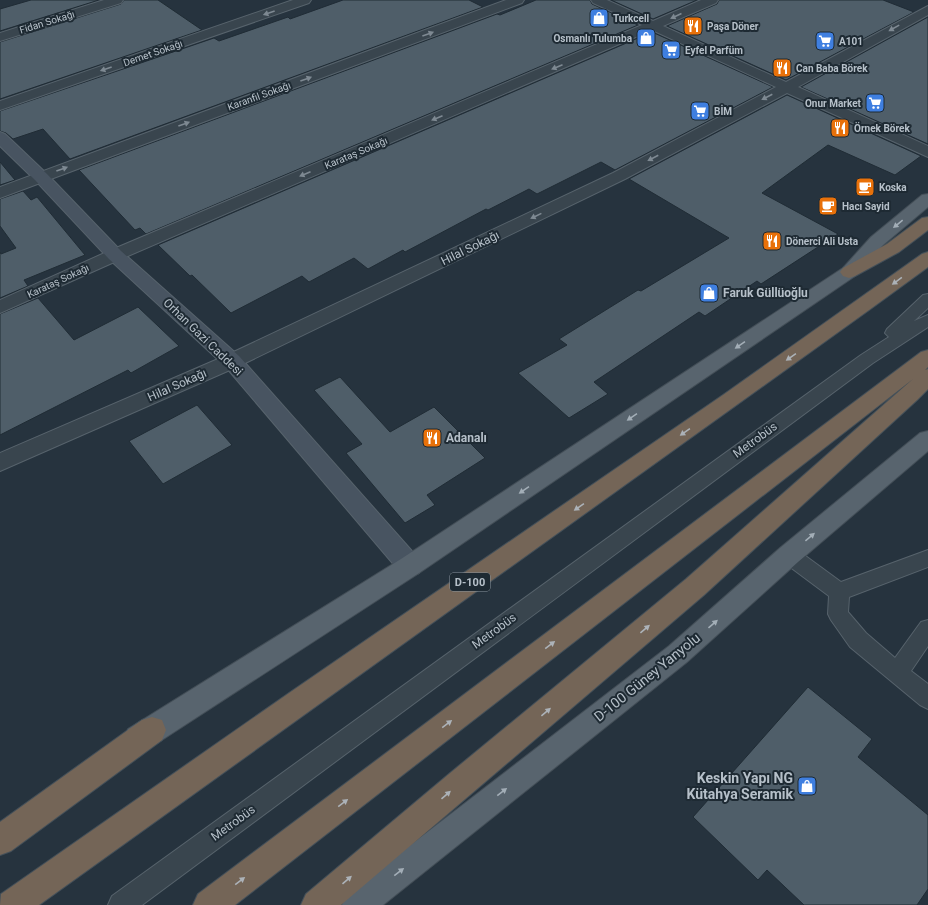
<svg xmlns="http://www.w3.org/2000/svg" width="928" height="905" font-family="Roboto,sans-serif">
	<rect width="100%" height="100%" fill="#26333e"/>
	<path fill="#4f5e69" stroke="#202c35" d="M31 0H99L0 31V9Z
		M124 0H158L202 30 0 99V42L121 4Z
		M343 0H469L483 7 70 159 43 129 13 139 6 133 0 131V111L214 38 219 41 288 17 290 19Z
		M536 0H590L592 4 638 25 146 234 140 228 135 230 79 170 497 14 500 15Z
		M611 0H697L653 19Z
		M719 0H883L914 12 786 80 667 26 717 4Z
		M928 17V144L801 87Z
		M652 32 773 87 615 170 601 162 537 194 529 189 488 210 486 209 405 252 403 250 368 269 354 258 309 282 302 276 231 313 192 275 190 276 158 245Z
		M787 95 921 156 895 175 828 145 762 193 838 234 761 284 757 281 705 316 699 312 594 382 608 394 569 418 518 373 567 345 559 339 638 290 641 291 729 238 629 179Z
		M0 162 15 180 0 185Z
		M23 191 31 200 37 197 85 255 24 280 28 286 0 298V252L1 254 16 248 0 226V199Z
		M38 298 74 340 138 307 179 346 131 373 128 370 0 435V314Z
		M340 377 390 432 434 407 485 458 427 495 435 505 405 523 346 453 362 444 314 390Z
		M197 405 232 445 163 484 129 441Z
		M808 687 872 739 858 757 928 815V889L917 905H804L767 870 758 880 693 817Z"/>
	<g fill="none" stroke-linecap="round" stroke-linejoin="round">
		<defs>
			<path id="lane" d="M928 294V308L914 321 928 315V327L873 363 142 905H108L112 896 861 355 889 337 885 333 887 329 923 295Z
				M789 547 796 549 841 582 928 550V567L849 597 848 612 866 633 895 658 921 622 928 620V646L911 671 928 684V709L920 705 850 647 831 620 828 614 829 596 782 561 779 555 782 549Z"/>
			<path id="street" d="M104 0H123L121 3 0 41V33Z
				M293 0H311L309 3 0 110V101Z
				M506 0H524L522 3 0 198V187Z
				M591 0H607L653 21 701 0H718L716 3 663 26 786 82 928 6V15L798 87 928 146V157L787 93 625 179 239 366 0 471V453L225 356 613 173 776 87 652 30 121 259 0 313V300L109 251 642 25 593 3Z"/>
			<path id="secondary" d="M0 132 5 134 47 174 121 251 239 356 419 559 422 566 419 573 410 576 401 573 225 366 109 259 35 180 0 146Z"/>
			<path id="primary" d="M928 194V207L883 245 855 276 419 573 148 749 138 753 128 749 124 739 128 729 401 559 843 268 871 237 922 195Z
				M928 431V451L798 562 687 662 383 905H342L347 894 669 646 780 548 920 433Z"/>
			<path id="highway" d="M928 217V230L899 252 855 276 849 278 843 276 840 272 843 268 887 244 922 218Z
				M928 252V267L869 310 39 905H0L1 894 292 691 723 395 922 254Z
				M928 350V367L925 370 928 369V389L917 400 704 595 341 905H301L306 894 449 774 686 579 913 379 235 905H193L198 894 921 352Z
				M152 717 162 720 166 730 162 740 11 851 0 855V822L142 720Z"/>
		</defs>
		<use href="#lane" stroke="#57636c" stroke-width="2"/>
		<use href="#street" stroke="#57636c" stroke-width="2"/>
		<use href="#secondary" stroke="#57636c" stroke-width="2"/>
		<use href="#primary" stroke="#434e57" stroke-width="2"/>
		<use href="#highway" stroke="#445059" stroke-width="2"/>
		<use href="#lane" fill="#39454e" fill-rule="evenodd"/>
		<use href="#street" fill="#39454e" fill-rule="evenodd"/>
		<use href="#secondary" fill="#485461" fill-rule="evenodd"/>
		<use href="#primary" fill="#58646e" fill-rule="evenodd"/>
		<use href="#highway" fill="#746557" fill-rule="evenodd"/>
	</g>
	<defs><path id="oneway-solid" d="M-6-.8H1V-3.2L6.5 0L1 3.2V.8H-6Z"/></defs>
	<g fill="#7e8992">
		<use href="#oneway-solid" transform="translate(269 13) rotate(161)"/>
		<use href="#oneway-solid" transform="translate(676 16) rotate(156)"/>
		<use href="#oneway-solid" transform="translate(894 28) rotate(151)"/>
		<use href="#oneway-solid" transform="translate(428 34) rotate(-20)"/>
		<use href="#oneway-solid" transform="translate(557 67) rotate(157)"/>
		<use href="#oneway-solid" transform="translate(106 69) rotate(161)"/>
		<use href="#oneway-solid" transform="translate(306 79) rotate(-20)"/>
		<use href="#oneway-solid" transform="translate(767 97) rotate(153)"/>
		<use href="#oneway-solid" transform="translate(437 118) rotate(157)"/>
		<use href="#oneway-solid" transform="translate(184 124) rotate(-20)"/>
		<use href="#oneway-solid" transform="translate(653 158) rotate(152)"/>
		<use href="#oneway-solid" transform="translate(62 169) rotate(-20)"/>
		<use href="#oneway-solid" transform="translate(305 174) rotate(157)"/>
		<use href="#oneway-solid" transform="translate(536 216) rotate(154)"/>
	</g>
	<g fill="#a3aeb7">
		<use href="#oneway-solid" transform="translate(898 224) rotate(141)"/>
		<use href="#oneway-solid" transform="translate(740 345) rotate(146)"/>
		<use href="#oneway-solid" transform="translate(632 417) rotate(146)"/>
		<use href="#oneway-solid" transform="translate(524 490) rotate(146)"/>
		<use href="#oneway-solid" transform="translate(810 537) rotate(-40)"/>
		<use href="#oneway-solid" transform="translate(713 624) rotate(-41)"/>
		<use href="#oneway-solid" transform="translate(502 792) rotate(-38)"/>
		<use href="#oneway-solid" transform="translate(399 872) rotate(-38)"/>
	</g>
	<g fill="#acb2b8">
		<use href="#oneway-solid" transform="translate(897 281) rotate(144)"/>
		<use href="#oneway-solid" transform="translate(791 357) rotate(145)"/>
		<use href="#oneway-solid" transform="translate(685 432) rotate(145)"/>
		<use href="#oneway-solid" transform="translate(579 507) rotate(145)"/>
		<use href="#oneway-solid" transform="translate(645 629) rotate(-40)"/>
		<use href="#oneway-solid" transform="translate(550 645) rotate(-37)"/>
		<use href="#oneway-solid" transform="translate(546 712) rotate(-40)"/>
		<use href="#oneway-solid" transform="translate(447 724) rotate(-37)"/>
		<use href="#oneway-solid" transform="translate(446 795) rotate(-41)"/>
		<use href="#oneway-solid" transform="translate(343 803) rotate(-37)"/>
		<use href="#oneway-solid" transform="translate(347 880) rotate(-41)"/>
		<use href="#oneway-solid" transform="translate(240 881) rotate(-37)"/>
	</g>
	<defs>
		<symbol id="shop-square" viewBox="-11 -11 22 22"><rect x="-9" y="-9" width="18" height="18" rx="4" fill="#3f7fe0" stroke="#1e2a33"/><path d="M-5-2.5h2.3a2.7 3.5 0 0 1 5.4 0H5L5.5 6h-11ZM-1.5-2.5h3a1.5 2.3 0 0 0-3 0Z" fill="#fff"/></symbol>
		<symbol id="restaurant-square" viewBox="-11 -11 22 22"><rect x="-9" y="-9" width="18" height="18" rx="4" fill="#e8710a" stroke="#1e2a33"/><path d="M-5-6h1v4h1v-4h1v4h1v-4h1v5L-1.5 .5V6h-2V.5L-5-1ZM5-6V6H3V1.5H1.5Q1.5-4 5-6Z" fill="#fff"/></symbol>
		<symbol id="supermarket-square" viewBox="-11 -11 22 22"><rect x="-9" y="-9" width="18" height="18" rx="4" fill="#3f7fe0" stroke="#1e2a33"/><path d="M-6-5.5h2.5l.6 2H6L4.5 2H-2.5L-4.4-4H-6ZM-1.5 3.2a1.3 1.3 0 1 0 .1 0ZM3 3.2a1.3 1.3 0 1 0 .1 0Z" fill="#fff"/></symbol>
		<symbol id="cafe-square" viewBox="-11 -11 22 22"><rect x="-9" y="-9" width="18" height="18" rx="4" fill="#e8710a" stroke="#1e2a33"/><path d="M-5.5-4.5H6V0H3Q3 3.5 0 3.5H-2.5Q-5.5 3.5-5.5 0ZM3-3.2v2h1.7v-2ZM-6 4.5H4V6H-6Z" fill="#fff"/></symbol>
	</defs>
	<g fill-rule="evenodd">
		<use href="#shop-square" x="588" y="7" width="22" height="22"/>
		<use href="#restaurant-square" x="682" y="15" width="22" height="22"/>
		<use href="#shop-square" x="635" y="27" width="22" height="22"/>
		<use href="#supermarket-square" x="814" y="30" width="22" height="22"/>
		<use href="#supermarket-square" x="660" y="39" width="22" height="22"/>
		<use href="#restaurant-square" x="771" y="57" width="22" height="22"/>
		<use href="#supermarket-square" x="864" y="92" width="22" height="22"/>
		<use href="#supermarket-square" x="689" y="100" width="22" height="22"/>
		<use href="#restaurant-square" x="829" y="117" width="22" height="22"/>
		<use href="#cafe-square" x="854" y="176" width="22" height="22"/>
		<use href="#cafe-square" x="817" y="195" width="22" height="22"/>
		<use href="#restaurant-square" x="761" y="230" width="22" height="22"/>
		<use href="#shop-square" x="698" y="282" width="22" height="22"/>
		<use href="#restaurant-square" x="421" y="427" width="22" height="22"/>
		<use href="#shop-square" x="796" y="775" width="22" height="22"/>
	</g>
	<g text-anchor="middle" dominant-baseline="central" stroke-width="4" stroke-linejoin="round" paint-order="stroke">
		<g font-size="10" font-weight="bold" fill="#b6c0c9" stroke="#1e2a33" text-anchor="start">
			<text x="613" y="18">Turkcell</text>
			<text x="707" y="26">Paşa Döner</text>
			<text x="632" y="38" text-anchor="end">Osmanlı Tulumba</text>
			<text x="839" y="41">A101</text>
			<text x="685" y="50">Eyfel Parfüm</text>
			<text x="796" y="68">Can Baba Börek</text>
			<text x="861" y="103" text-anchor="end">Onur Market</text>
			<text x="714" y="111">BİM</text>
			<text x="854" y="128">Örnek Börek</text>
			<text x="879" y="187">Koska</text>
			<text x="842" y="206">Hacı Sayid</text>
			<text x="786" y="241">Dönerci Ali Usta</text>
		</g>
		<g font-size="10" fill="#b6c0c9" stroke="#1e2a33">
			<text transform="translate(47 22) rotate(-17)">Fidan Sokağı</text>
			<text transform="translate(153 53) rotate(-19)">Demet Sokağı</text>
			<text transform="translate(259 96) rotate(-20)">Karanfil Sokağı</text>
			<text transform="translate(356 153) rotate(-23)">Karataş Sokağı</text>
			<text transform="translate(58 281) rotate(-25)">Karataş Sokağı</text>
		</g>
		<rect fill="#1e2a33" stroke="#88939c" stroke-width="1" x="450" y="573" width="40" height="18" rx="3"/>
		<g font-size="11" font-weight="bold" fill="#b6c0c9">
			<text x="470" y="582">D-100</text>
		</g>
		<g font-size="12" fill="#b6c0c9" stroke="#1e2a33">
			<text transform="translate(470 248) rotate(-26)">Hilal Sokağı</text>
			<text transform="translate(203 337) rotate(44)">Orhan Gazi Caddesi</text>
			<text transform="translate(177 385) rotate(-24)">Hilal Sokağı</text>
			<text transform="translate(755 440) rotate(-36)">Metrobüs</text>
			<text transform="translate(494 631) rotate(-36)">Metrobüs</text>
			<text transform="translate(233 823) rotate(-36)">Metrobüs</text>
		</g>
		<g font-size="12" font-weight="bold" fill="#b6c0c9" stroke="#1e2a33" text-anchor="start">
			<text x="723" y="293">Faruk Güllüoğlu</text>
			<text x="446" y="438">Adanalı</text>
		</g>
		<g font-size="14" fill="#b6c0c9" stroke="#1e2a33">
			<text transform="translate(647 677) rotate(-39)">D-100 Güney Yanyolu</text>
		</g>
		<g font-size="14" font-weight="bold" fill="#b6c0c9" stroke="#1e2a33" text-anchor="end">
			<text x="793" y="778">Keskin Yapı NG<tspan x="793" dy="16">Kütahya Seramik</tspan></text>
		</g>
	</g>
</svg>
